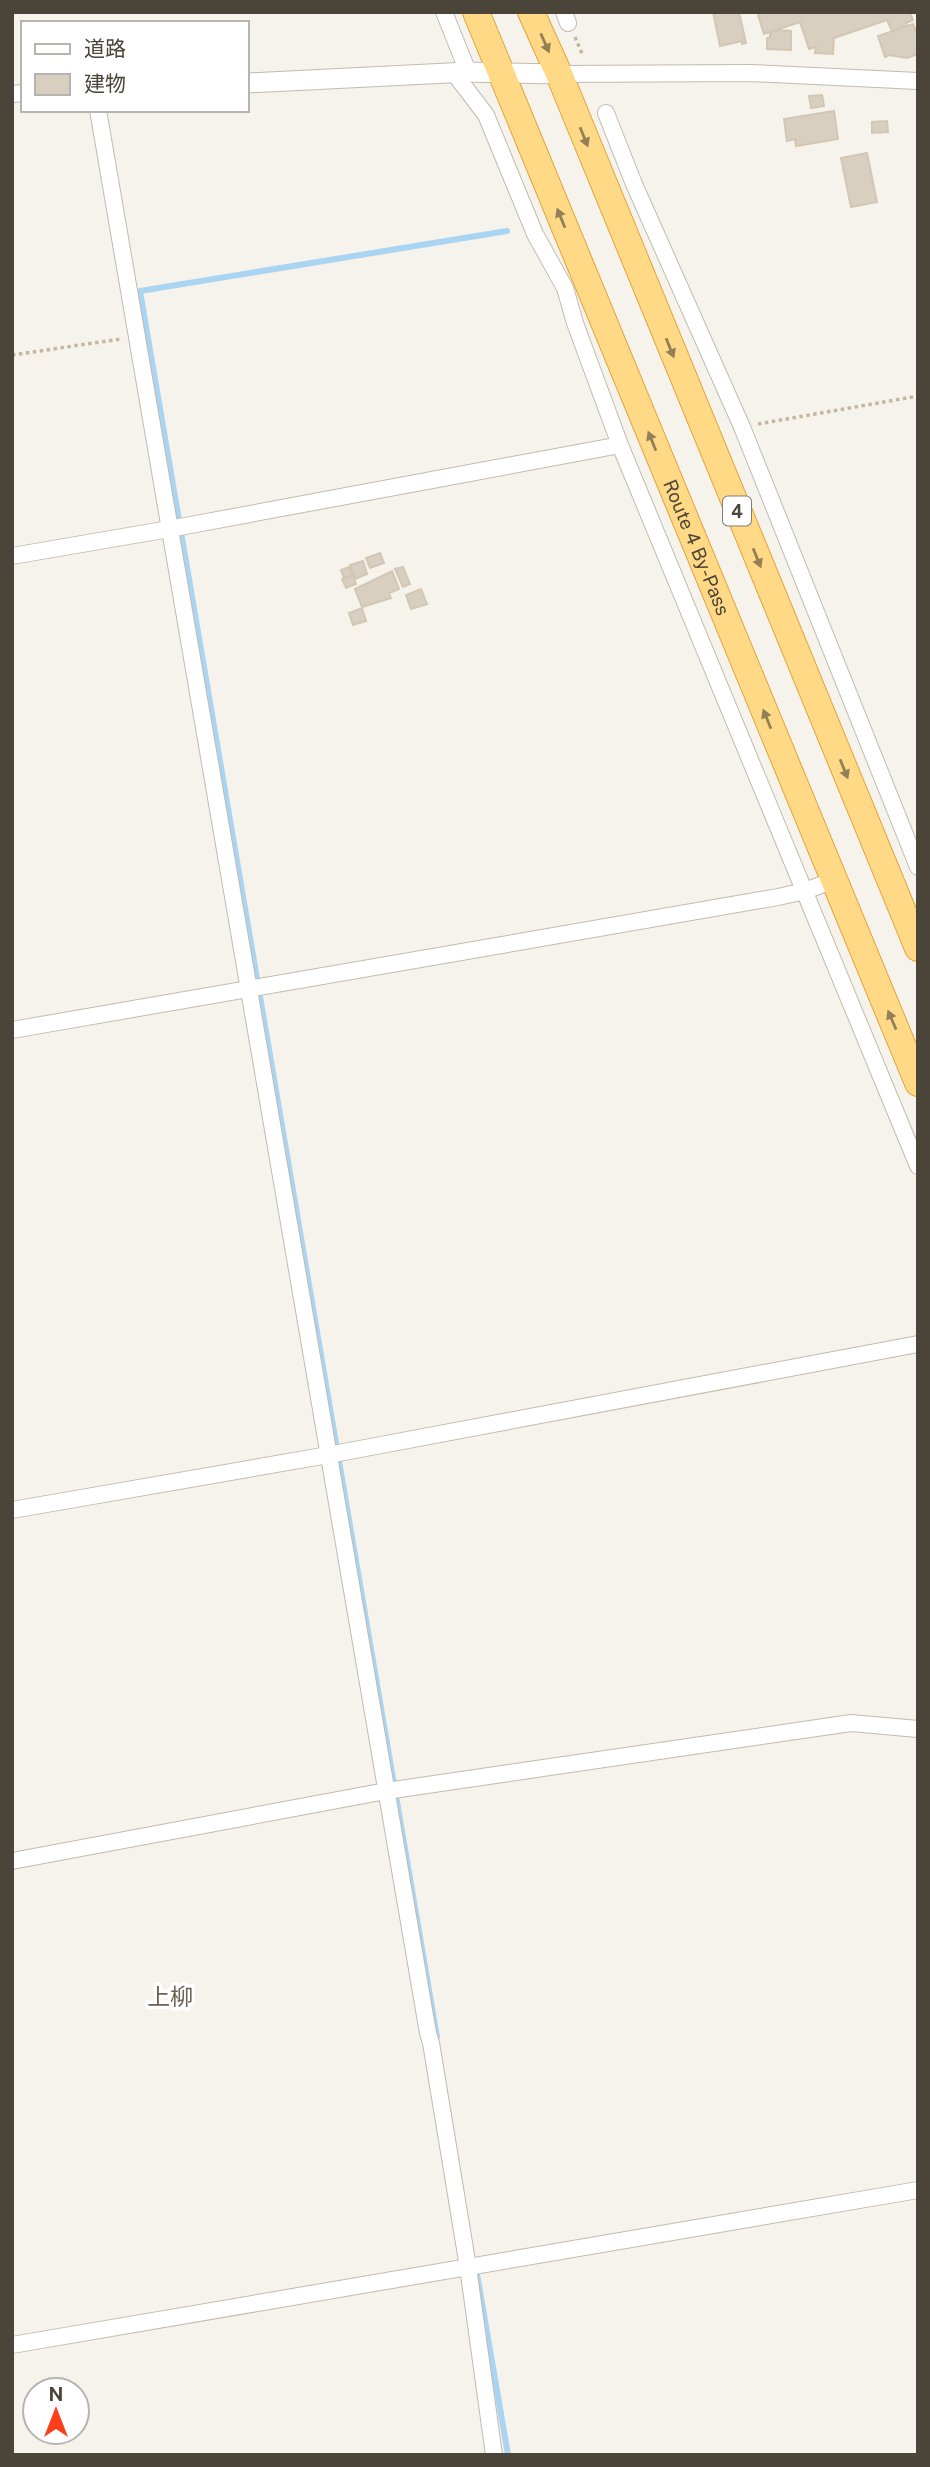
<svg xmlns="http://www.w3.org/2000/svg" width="930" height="2467" font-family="'Public Sans','Noto Sans JP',sans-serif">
	<rect width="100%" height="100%" fill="#f6f3ec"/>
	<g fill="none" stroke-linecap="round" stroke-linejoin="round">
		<path stroke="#a9d4f2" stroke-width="6" d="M437 2037 140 291 507 231
			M476 2268 508 2455"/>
	</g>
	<path fill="#d8cfc1" stroke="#d3c7b4" stroke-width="2" d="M713 12H739L746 43 742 44V41L720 46Z
		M910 12 913 20 906 23 907 26 892 31 887 20 834 38 833 54 815 53 816 47 809 49 800 22 764 34 758 15 762 12Z
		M913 24 918 36V54L907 58 889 55 885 57 878 36Z
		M776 30 791 31V50L767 49V38H770V32Z
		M822 95 824 106 811 108 809 96Z
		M834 111 838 139 796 146 795 139 787 141 784 119Z
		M887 121 888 132 872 133V122Z
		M867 153 877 202 851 207 841 158Z
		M380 553 384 563 370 568 366 558Z
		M363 561 367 574 355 579 350 565Z
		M349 567 352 575 344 578 341 570Z
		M403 567 410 584 403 587 395 569Z
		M392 571 399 589 389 593 391 598 362 607 355 589Z
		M353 575 356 584 346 588 342 579Z
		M421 589 427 604 411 609 406 595Z
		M362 608 366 621 353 625 349 613Z"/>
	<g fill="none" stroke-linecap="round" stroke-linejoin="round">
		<defs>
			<path id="minor" d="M444 12 468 72
				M564 12 568 23
				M454 73 486 115 535 234 565 288 575 323 620 445 918 1166
				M559 74 751 73 918 81
				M12 94 23 93
				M98 110 428 2033 431 2043 468 2267 494 2455
				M606 113 634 184 742 427 918 867
				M12 556 169 529 620 445
				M12 1030 778 897 805 891 834 880
				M12 1510 328 1455 918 1344
				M12 1861 386 1791 851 1723 918 1729
				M12 2345 918 2190"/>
			<path id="tertiary" d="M247 83 468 72 559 74"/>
			<g id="trunk">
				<path id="s1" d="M476 12 918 1083"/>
				<path d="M531 12 559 74 918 948"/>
			</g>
		</defs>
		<use href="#minor" stroke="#c2bbae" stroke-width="18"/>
		<use href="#tertiary" stroke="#c2bbae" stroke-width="21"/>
		<use href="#trunk" stroke="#e0a43c" stroke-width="28"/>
		<path stroke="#c4b79f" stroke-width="3.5" stroke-dasharray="3.5 3.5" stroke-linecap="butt" d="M575 37 583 56
			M12 355 121 339
			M758 424 918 396"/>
		<use href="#minor" stroke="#fff" stroke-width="16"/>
		<use href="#tertiary" stroke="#fff" stroke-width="19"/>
		<use href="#trunk" stroke="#ffd985" stroke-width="26"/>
	</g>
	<defs><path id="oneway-solid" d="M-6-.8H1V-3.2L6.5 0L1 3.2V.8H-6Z" transform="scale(1.75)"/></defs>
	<g fill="#938057">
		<use href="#oneway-solid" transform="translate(545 43) rotate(66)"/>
		<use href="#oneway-solid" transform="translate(584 137) rotate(68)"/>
		<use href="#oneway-solid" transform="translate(561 218) rotate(-112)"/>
		<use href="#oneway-solid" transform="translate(670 348) rotate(68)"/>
		<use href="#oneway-solid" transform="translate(652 441) rotate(-112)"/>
		<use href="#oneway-solid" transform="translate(757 558) rotate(68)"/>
		<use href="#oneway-solid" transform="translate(767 719) rotate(-112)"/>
		<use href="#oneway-solid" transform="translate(844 769) rotate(68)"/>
		<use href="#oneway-solid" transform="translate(892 1020) rotate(-113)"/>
	</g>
	<g text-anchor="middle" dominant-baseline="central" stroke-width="7" stroke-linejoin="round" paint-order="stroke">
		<rect fill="#fff" stroke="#817c74" stroke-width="2" x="723" y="496.5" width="28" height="29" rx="5"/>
		<g font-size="18" font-weight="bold" fill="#4b4439">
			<text x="737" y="511">4</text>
		</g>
		<g font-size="19" fill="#4b4439" stroke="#fff">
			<text stroke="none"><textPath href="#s1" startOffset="579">Route 4 By-Pass</textPath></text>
		</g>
		<g font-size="23" fill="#6e6250" stroke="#fff">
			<text x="170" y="1996">上柳</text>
		</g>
	</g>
	<rect width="930" height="2467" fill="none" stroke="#4b4439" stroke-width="28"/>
	<rect x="21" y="21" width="228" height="91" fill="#ffffff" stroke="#b7b4b0" stroke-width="2"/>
	<rect x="35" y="44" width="35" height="10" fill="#ffffff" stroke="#b7b4b0" stroke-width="2"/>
	<text x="84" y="56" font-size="21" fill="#4b4439">道路</text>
	<rect x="35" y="74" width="35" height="21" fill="#d8cfc1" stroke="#b7b4b0" stroke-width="2"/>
	<text x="84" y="91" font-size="21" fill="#4b4439">建物</text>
	<g transform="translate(56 2411)"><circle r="33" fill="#ffffff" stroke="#b7b4b0" stroke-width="2"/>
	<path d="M0-5L12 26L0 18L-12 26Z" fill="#fc3f1d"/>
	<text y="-10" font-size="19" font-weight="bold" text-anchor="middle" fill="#4b4439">N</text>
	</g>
</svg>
